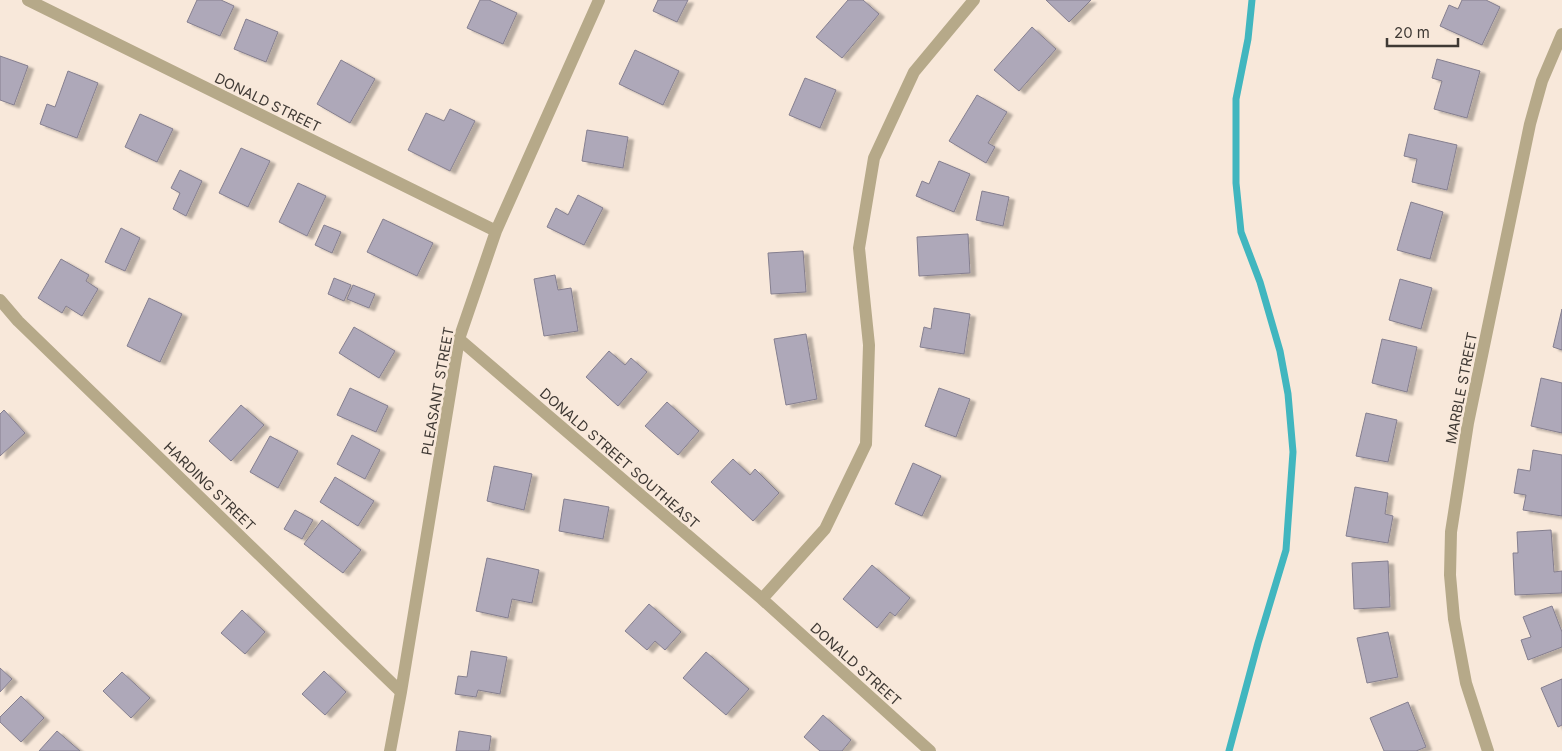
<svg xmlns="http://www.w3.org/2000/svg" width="1562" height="751" font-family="Inter,sans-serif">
	<defs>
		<filter id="shadow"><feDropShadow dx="5.5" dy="3" stdDeviation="1" flood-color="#0004"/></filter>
	</defs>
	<rect width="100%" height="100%" fill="#f8e8da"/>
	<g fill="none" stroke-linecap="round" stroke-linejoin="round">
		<path stroke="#41b6bf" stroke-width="7" d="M1229 751 1258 643 1286 550 1293 452 1288 394 1280 351 1260 282 1241 232 1236 183V99L1248 39 1252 0"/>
	</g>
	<path fill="#aea8b9" stroke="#857f8f" filter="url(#shadow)" d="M197 0H221L234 6 220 36 187 22Z
		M480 0H489L517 13 503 44 467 28Z
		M658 0H688L677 22 653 11Z
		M848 0H863L879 14 842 58 816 37Z
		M1046 0H1091L1069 22Z
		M1462 0H1486L1500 7 1482 45 1440 26 1449 5 1458 9Z
		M246 19 278 32 266 62 234 49Z
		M1032 27 1056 49 1019 91 994 70Z
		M635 50 679 71 663 105 619 84Z
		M0 56 28 66 14 105 0 100Z
		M1437 59 1480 71 1467 118 1434 109 1442 81 1432 78Z
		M341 60 375 79 350 123 317 104Z
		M68 71 98 83 77 138 40 124 47 104 55 107Z
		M805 78 836 90 820 128 789 115Z
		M977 95 1007 112 988 143 995 147 986 163 949 141Z
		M450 109 475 121 450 171 408 150 426 113 444 121Z
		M140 114 173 129 157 162 125 147Z
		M587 130 628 137 623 168 582 161Z
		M1409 134 1457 145 1447 190 1412 182 1417 159 1404 156Z
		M241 148 270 161 248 207 219 193Z
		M939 161 970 174 954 212 916 196 922 181 929 184Z
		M180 170 202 181 186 216 173 209 180 193 171 188Z
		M298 183 326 196 307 236 279 222Z
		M982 191 1009 197 1003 226 976 220Z
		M578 195 603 208 584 245 547 227 556 208 568 215Z
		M1411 202 1443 212 1430 259 1397 250Z
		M383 219 433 243 417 276 367 252Z
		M324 225 341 232 332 253 315 245Z
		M121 228 140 238 125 271 105 262Z
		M968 234 970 273 919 276 917 237Z
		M803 251 806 292 771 294 768 253Z
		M61 259 89 275 86 281 98 289 82 316 66 306 62 313 38 298Z
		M555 275 558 290 571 288 578 331 544 336 534 279Z
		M334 278 351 285 344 301 328 294Z
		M1400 279 1432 288 1421 329 1389 320Z
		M353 285 375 294 369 308 347 299Z
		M149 298 182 314 160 362 127 346Z
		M934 308 970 314 964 354 920 347 924 327 931 329Z
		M1562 309V350L1553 347Z
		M354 327 395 351 379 378 339 353Z
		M806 334 817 399 786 405 774 339Z
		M1382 339 1417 347 1407 392 1372 383Z
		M609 351 625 365 631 358 647 372 618 406 586 377Z
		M1541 378 1562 383V433L1531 426Z
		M350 388 388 406 376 432 337 415Z
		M939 388 970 399 956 437 925 426Z
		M667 402 699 431 678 455 645 426Z
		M241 405 264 425 231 461 209 441Z
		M4 410 25 433 0 456V414Z
		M1366 413 1397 420 1388 462 1356 456Z
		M352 435 380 450 365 479 337 464Z
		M270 436 298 451 278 488 250 472Z
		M1533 450 1562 455V516L1523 510 1526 495 1514 493 1518 469 1530 471Z
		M733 459 750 475 755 469 779 493 753 521 711 482Z
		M913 463 941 476 922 516 895 504Z
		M494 466 532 474 524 510 487 501Z
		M335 477 374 501 358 526 320 502Z
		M1355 487 1388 493 1385 514 1393 516 1388 543 1346 536Z
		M564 499 609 507 603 539 559 531Z
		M295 510 313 520 302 539 284 529Z
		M322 520 361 550 343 573 304 544Z
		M1551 530 1554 572 1562 571V593L1515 595 1513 553H1518L1517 532Z
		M487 558 539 570 532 603 512 599 508 618 476 611Z
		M1388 561 1390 607 1354 609 1352 563Z
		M872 565 910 598 895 616 890 612 877 628 843 599Z
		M649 604 681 632 665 650 655 641 647 650 625 631Z
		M1552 606 1562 632V647L1528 660 1521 640 1531 637 1523 617Z
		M242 610 265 632 245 654 221 633Z
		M1388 632 1398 677 1367 683 1357 638Z
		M471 651 507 657 500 694 478 690 476 697 455 694 458 676 467 677Z
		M706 652 749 689 726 715 683 678Z
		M0 668 12 679 0 692Z
		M324 671 346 692 325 715 302 694Z
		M122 672 150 698 131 718 103 691Z
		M1562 679V725L1558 727 1541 688Z
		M21 696 44 718 21 742 0 722V717Z
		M1408 702 1426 747 1416 751H1384L1370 718Z
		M823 715 851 740 842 751H820L804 737Z
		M57 731 80 751H39Z
		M459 731 491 736 489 751H456Z"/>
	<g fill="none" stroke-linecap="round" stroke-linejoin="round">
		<path stroke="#b6a989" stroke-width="12" d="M28 0 496 231
			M0 300 18 321 401 692
			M459 339 762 599 930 751
			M762 599 825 529 866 444 869 345 859 248 874 158 914 72 974 0
			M390 751 401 692 459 339 496 231 599 0
			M1488 751 1466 683 1454 619 1450 575 1451 532 1468 423 1530 124 1542 81 1562 34"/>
	</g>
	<g text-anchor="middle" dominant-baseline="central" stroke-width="5" stroke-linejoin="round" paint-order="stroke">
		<g font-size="14" fill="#3f3934" stroke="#f8e8da">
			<text transform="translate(268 102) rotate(26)">DONALD STREET</text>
			<text transform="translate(1461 388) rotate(-79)">MARBLE STREET</text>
			<text transform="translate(437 391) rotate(-80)">PLEASANT STREET</text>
			<text transform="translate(620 458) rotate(41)">DONALD STREET SOUTHEAST</text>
			<text transform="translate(210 486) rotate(44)">HARDING STREET</text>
			<text transform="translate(856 664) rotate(42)">DONALD STREET</text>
		</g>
	</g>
	<path d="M1387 38v8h71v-8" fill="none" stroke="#3f3934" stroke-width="2.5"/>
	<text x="1394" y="38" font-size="15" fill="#3f3934" stroke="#f8e8da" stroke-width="4" paint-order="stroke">20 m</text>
</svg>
